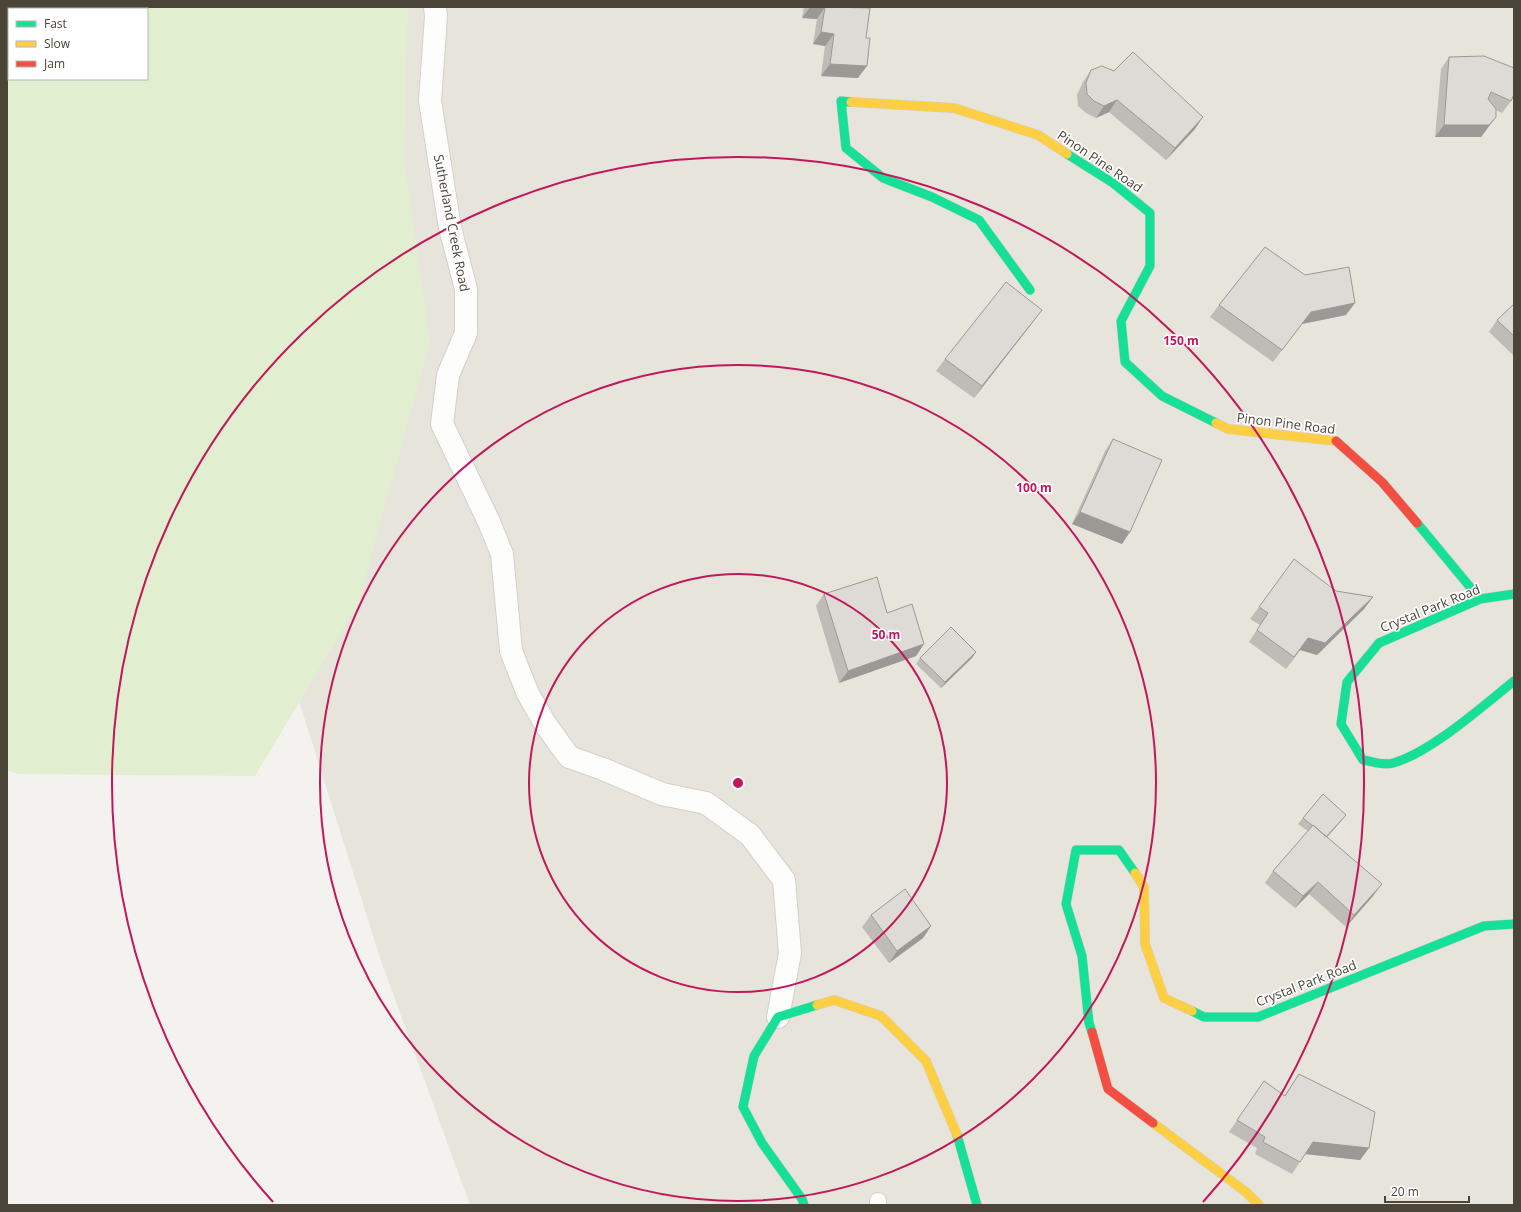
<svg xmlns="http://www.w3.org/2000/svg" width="1521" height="1212" font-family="'Open Sans',sans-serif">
	<rect width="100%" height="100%" fill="#f4f2ee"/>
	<path fill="#e7e4dc" d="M119 7H1514V1205H470L381 961 174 305 147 79V9Z"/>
	<path fill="#e1eecf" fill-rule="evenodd" d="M7 7H408L404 159 430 342 358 604 255 776 17 774 7 770ZM9 9H147V79H9Z"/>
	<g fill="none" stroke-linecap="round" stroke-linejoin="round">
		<defs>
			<path id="lane" d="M878 1201V1205"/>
			<path id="street" d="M435 7 436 16 430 101 450 228 466 289V333L448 375 442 424 489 522 502 554 511 651 528 694 546 725 569 757 603 769 662 794 706 803 750 835 784 880 790 953 778 1017"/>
			<path id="fast" d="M851 102 841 101 846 148 883 178 932 197 979 220 1030 290
				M1067 154 1113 183 1150 213V266L1121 321 1125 362 1162 396 1216 423
				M1417 523 1480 599
				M1514 594 1480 599 1379 643 1347 682 1341 724 1363 760C1371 761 1385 766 1393 763 1430 753 1483 706 1514 681
				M1192 1011 1204 1017H1258L1484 926 1514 924
				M1092 1032 1089 1023 1082 956 1066 904 1076 850H1119L1135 873
				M957 1135 977 1205
				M804 1205 802 1199 762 1143 743 1107 754 1056 778 1017 817 1005"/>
			<path id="slow" d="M851 102 954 108 1038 135 1067 154
				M1216 423 1228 429 1336 441
				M1135 873 1144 887 1145 944 1164 998 1192 1011
				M817 1005 834 1000 881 1016 926 1061 957 1135
				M1153 1123 1246 1192 1259 1205"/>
			<path id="jam" d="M1336 441 1382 482 1417 523
				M1092 1032 1108 1089 1153 1123"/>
		</defs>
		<use href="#lane" stroke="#d2d0cb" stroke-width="18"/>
		<use href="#street" stroke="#d2d0cb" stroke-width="24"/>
		<use href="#fast" stroke="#d3cfc5" stroke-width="10"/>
		<use href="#slow" stroke="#d3cfc5" stroke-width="10"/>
		<use href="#jam" stroke="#d3cfc5" stroke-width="10"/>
		<use href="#lane" stroke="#fdfdfc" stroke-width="16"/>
		<use href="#street" stroke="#fdfdfc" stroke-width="22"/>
		<use href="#fast" stroke="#16e098" stroke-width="9"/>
		<use href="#slow" stroke="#ffcf43" stroke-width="9"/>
		<use href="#jam" stroke="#f24e42" stroke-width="9"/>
	</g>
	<path fill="#bfbcb8" d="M804 7H856L858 78 821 76 825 46 813 44 817 19 802 18Z
		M1449 57 1511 101 1502 113 1496 110 1487 129 1481 137H1435L1441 69Z
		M1091 70 1195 129 1166 160 1109 112 1096 118 1086 113 1078 106 1077 95 1083 82Z
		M1514 304V356L1489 332 1497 320Z
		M1219 305 1346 315 1302 324 1273 362 1210 317Z
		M1033 322 974 398 936 371 945 359Z
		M1113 439 1122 544 1072 524 1105 451Z
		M1336 591 1373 597 1364 609 1317 655 1300 650 1286 669 1249 642 1260 625 1250 619 1259 607Z
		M824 594 887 613 924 644 916 656 839 683 816 606Z
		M920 658H972L941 688 916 664Z
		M1346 815 1341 821 1327 837 1373 896 1346 927 1309 894 1295 908 1265 883 1273 871 1308 831 1298 824 1303 818Z
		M871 915 931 926 923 938 889 963 862 927Z
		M1299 1074 1369 1148 1360 1160 1305 1154 1292 1174 1255 1154 1257 1148 1229 1132 1264 1081 1284 1096Z"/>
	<path fill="#9b9996" d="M810 7H825L817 19 802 18Z
		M821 32 834 34 825 46 813 44Z
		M830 64 867 66 858 78 821 76Z
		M1117 100 1109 112 1096 118 1104 106Z
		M1203 117 1195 129 1166 160 1175 148Z
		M1496 117 1481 137H1435L1444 125Z
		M1355 303 1346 315 1302 324 1273 362 1311 312Z
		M1042 310 1033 322 974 398 982 386Z
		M1080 512 1130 532 1122 544 1072 524Z
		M1373 597 1364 609 1317 655 1300 650 1286 669 1308 638Z
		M924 644 916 656 839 683 848 671Z
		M976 652 972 658 941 688 945 682Z
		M1346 815 1341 821 1322 843 1326 837Z
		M1318 882 1309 894 1295 908 1303 896Z
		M1382 884 1373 896 1346 927 1354 915Z
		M931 926 923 938 889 963 897 951Z
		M1313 1142 1369 1148 1360 1160 1305 1154Z"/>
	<path fill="#dedbd6" stroke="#9b9996" d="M825 7 870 8 866 38H870L867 66 830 64 834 34 821 32Z
		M1133 52 1203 117 1175 148 1117 100 1104 106 1094 101 1087 94 1086 83 1091 70 1102 66 1114 71Z
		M1484 56 1514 68V94L1511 101 1491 92 1488 99 1496 109V117L1489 125H1444L1449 57Z
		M1265 247 1305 275 1349 267 1355 303 1311 312 1282 350 1219 305Z
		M1006 282 1042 310 982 386 945 359Z
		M1514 304V336L1497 320Z
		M1113 439 1162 460 1130 532 1080 512Z
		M1294 559 1336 591 1373 597 1325 643 1308 638 1294 657 1257 630 1268 613 1259 607Z
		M877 577 887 613 912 604 924 644 848 671 824 594Z
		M951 627 976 652 945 682 920 658Z
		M1323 794 1346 815 1326 837 1313 825V826L1303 818Z
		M1313 825 1382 884 1354 915 1318 882 1303 896 1273 871Z
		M905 889 931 926 897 951 871 915Z
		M1299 1074 1375 1112 1369 1148 1313 1142 1300 1162 1263 1142 1265 1137 1237 1120 1264 1081 1285 1096Z"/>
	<g fill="none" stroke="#c2185b" stroke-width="2">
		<circle cx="738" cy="783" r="209"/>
		<circle cx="738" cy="783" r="418"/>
		<path d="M273 1202A626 626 0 1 1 1203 1202"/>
	</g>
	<g text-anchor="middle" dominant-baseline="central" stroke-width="3.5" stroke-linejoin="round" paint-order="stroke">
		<g font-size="13" fill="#4b4439" stroke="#fff">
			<text transform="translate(1100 161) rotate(34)">Pinon Pine Road</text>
			<text transform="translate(452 223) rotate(79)">Sutherland Creek Road</text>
			<text transform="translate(1286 423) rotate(7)">Pinon Pine Road</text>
			<text transform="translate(1430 608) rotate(-22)">Crystal Park Road</text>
			<text transform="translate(1306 983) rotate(-21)">Crystal Park Road</text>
		</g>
	</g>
	<circle cx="738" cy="783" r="6" fill="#c2185b" stroke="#fff" stroke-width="2"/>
	<g font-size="12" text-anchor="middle" font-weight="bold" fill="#c2185b" stroke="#fff" stroke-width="3.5" stroke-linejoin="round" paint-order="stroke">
		<text x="1181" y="345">150 m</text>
		<text x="1034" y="492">100 m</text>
		<text x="886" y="639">50 m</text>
	</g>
	<rect width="1521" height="1212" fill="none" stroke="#4b4439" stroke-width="16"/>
	<rect x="8" y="8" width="140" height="72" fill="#ffffff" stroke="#b7b4b0"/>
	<rect x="16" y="21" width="20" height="6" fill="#16e098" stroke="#b7b4b0"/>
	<text x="44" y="28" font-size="12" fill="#4b4439">Fast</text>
	<rect x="16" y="41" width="20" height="6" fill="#ffcf43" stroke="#b7b4b0"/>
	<text x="44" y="48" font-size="12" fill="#4b4439">Slow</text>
	<rect x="16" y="61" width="20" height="6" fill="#f24e42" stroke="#b7b4b0"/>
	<text x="44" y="68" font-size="12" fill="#4b4439">Jam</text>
	<path d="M1385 1196v6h84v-6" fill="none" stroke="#4b4439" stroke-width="2"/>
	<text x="1391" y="1196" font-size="12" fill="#4b4439" stroke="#ffffff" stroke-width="3" paint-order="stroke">20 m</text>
</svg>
